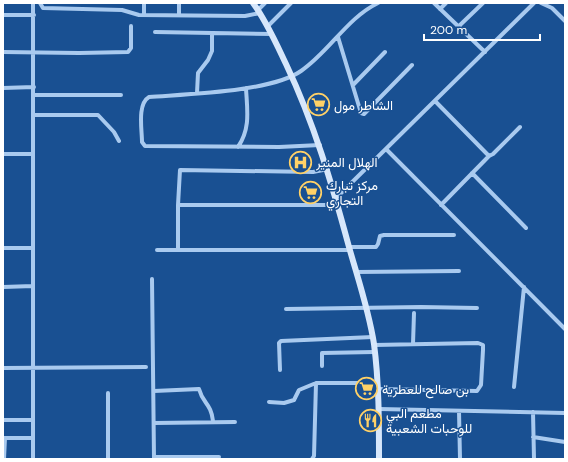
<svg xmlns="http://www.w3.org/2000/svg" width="568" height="462" font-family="'DM Sans',Vazirmatn,sans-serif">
	<rect width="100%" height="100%" fill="#195092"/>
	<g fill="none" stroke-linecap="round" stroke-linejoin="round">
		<path stroke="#a9caef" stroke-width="4" d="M40 3 43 8 122 10 139 15 245 16 260 13
			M179 3V15
			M434 3 485 52
			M541 3 552 8 565 21
			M440 9 446 3
			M258 10 265 3
			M3 15H34
			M144 15V3
			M268 26 291 3
			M459 26 483 3
			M155 32 272 34
			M338 37 361 113 364 114 412 65
			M3 52 79 53 128 52 131 48V26
			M353 85 385 52
			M3 88 34 87
			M197 93 198 73 208 60 212 51V34
			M34 95H121
			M435 101 489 156
			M33 115H98L114 132 119 141
			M320 145 279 147 145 146 142 142C142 130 137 104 149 97 187 94 271 92 301 71 329 52 347 18 378 3
			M238 147C251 128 247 109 246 88
			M386 149 565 329
			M3 154H33
			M472 173 526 228
			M336 198 534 3
			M178 205H338
			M441 205 489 156 493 154 520 127
			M350 247H376L378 244 380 236 384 235H454
			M3 248H32
			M157 250H350
			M178 250V205L180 170 313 172 328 169
			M356 272 459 271
			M152 279 154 459
			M3 287 33 286
			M286 309 421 307 477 308
			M413 344 414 313
			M374 345 478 343 483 345V350L481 385 477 391 378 389
			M322 366V353L374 352
			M3 368 146 367
			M280 370 279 343 281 341 373 337
			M514 387 524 287
			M154 391 199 389C203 404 211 403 213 421
			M108 393V459
			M269 402 284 403 294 400 299 390 316 383H377
			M379 409 565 413
			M459 411 460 459
			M533 412 534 459
			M3 420H33
			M154 423 235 422
			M533 437 565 442
			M3 438H33
			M154 457H219
			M4 459 5 438
			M33 459V3
			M312 459 314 456 316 383"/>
		<path stroke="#d7e7fb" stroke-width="6" d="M253 3C267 22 276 43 286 64 314 123 332 184 349 247 358 279 369 311 374 344 379 382 379 420 379 459"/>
	</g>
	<defs>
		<symbol id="supermarket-ring" viewBox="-11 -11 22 22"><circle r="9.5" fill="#195092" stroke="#ffd167" stroke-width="1.5"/><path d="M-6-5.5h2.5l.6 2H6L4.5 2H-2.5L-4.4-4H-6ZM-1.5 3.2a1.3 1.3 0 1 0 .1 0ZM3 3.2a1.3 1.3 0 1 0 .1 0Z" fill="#ffd167"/></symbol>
		<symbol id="hospital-ring" viewBox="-11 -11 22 22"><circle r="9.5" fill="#195092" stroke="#ffd167" stroke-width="1.5"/><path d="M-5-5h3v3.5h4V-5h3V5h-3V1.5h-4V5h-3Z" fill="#ffd167"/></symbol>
		<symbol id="restaurant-ring" viewBox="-11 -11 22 22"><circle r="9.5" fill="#195092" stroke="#ffd167" stroke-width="1.5"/><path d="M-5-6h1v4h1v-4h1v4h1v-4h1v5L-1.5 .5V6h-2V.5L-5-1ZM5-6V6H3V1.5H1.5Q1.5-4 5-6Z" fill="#ffd167"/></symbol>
	</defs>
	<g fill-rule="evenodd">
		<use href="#supermarket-ring" x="306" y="92" width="25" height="25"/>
		<use href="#hospital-ring" x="288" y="150" width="25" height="25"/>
		<use href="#supermarket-ring" x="298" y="180" width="25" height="25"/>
		<use href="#supermarket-ring" x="354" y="376" width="25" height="25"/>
		<use href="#restaurant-ring" x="358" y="408" width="25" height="25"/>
	</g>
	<g text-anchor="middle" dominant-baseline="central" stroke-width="3" stroke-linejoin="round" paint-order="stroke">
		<g font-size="13" fill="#fff" stroke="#195092" text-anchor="start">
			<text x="334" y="105">الشاطر مول</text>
			<text x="316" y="162">الهلال المنير</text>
			<text x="326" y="185">مركز تبارك<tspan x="326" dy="15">التجاري</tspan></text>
			<text x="382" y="389">بن صالح للعطرية</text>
			<text x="386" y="413">مطعم البي<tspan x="386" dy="15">للوحبات الشعبية</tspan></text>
		</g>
	</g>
	<rect width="568" height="462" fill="none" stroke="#ffffff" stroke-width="8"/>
	<path d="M424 34v6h116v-6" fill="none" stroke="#ffffff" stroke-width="2"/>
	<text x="430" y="34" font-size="12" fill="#ffffff" stroke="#195092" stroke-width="3" paint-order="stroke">200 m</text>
</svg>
